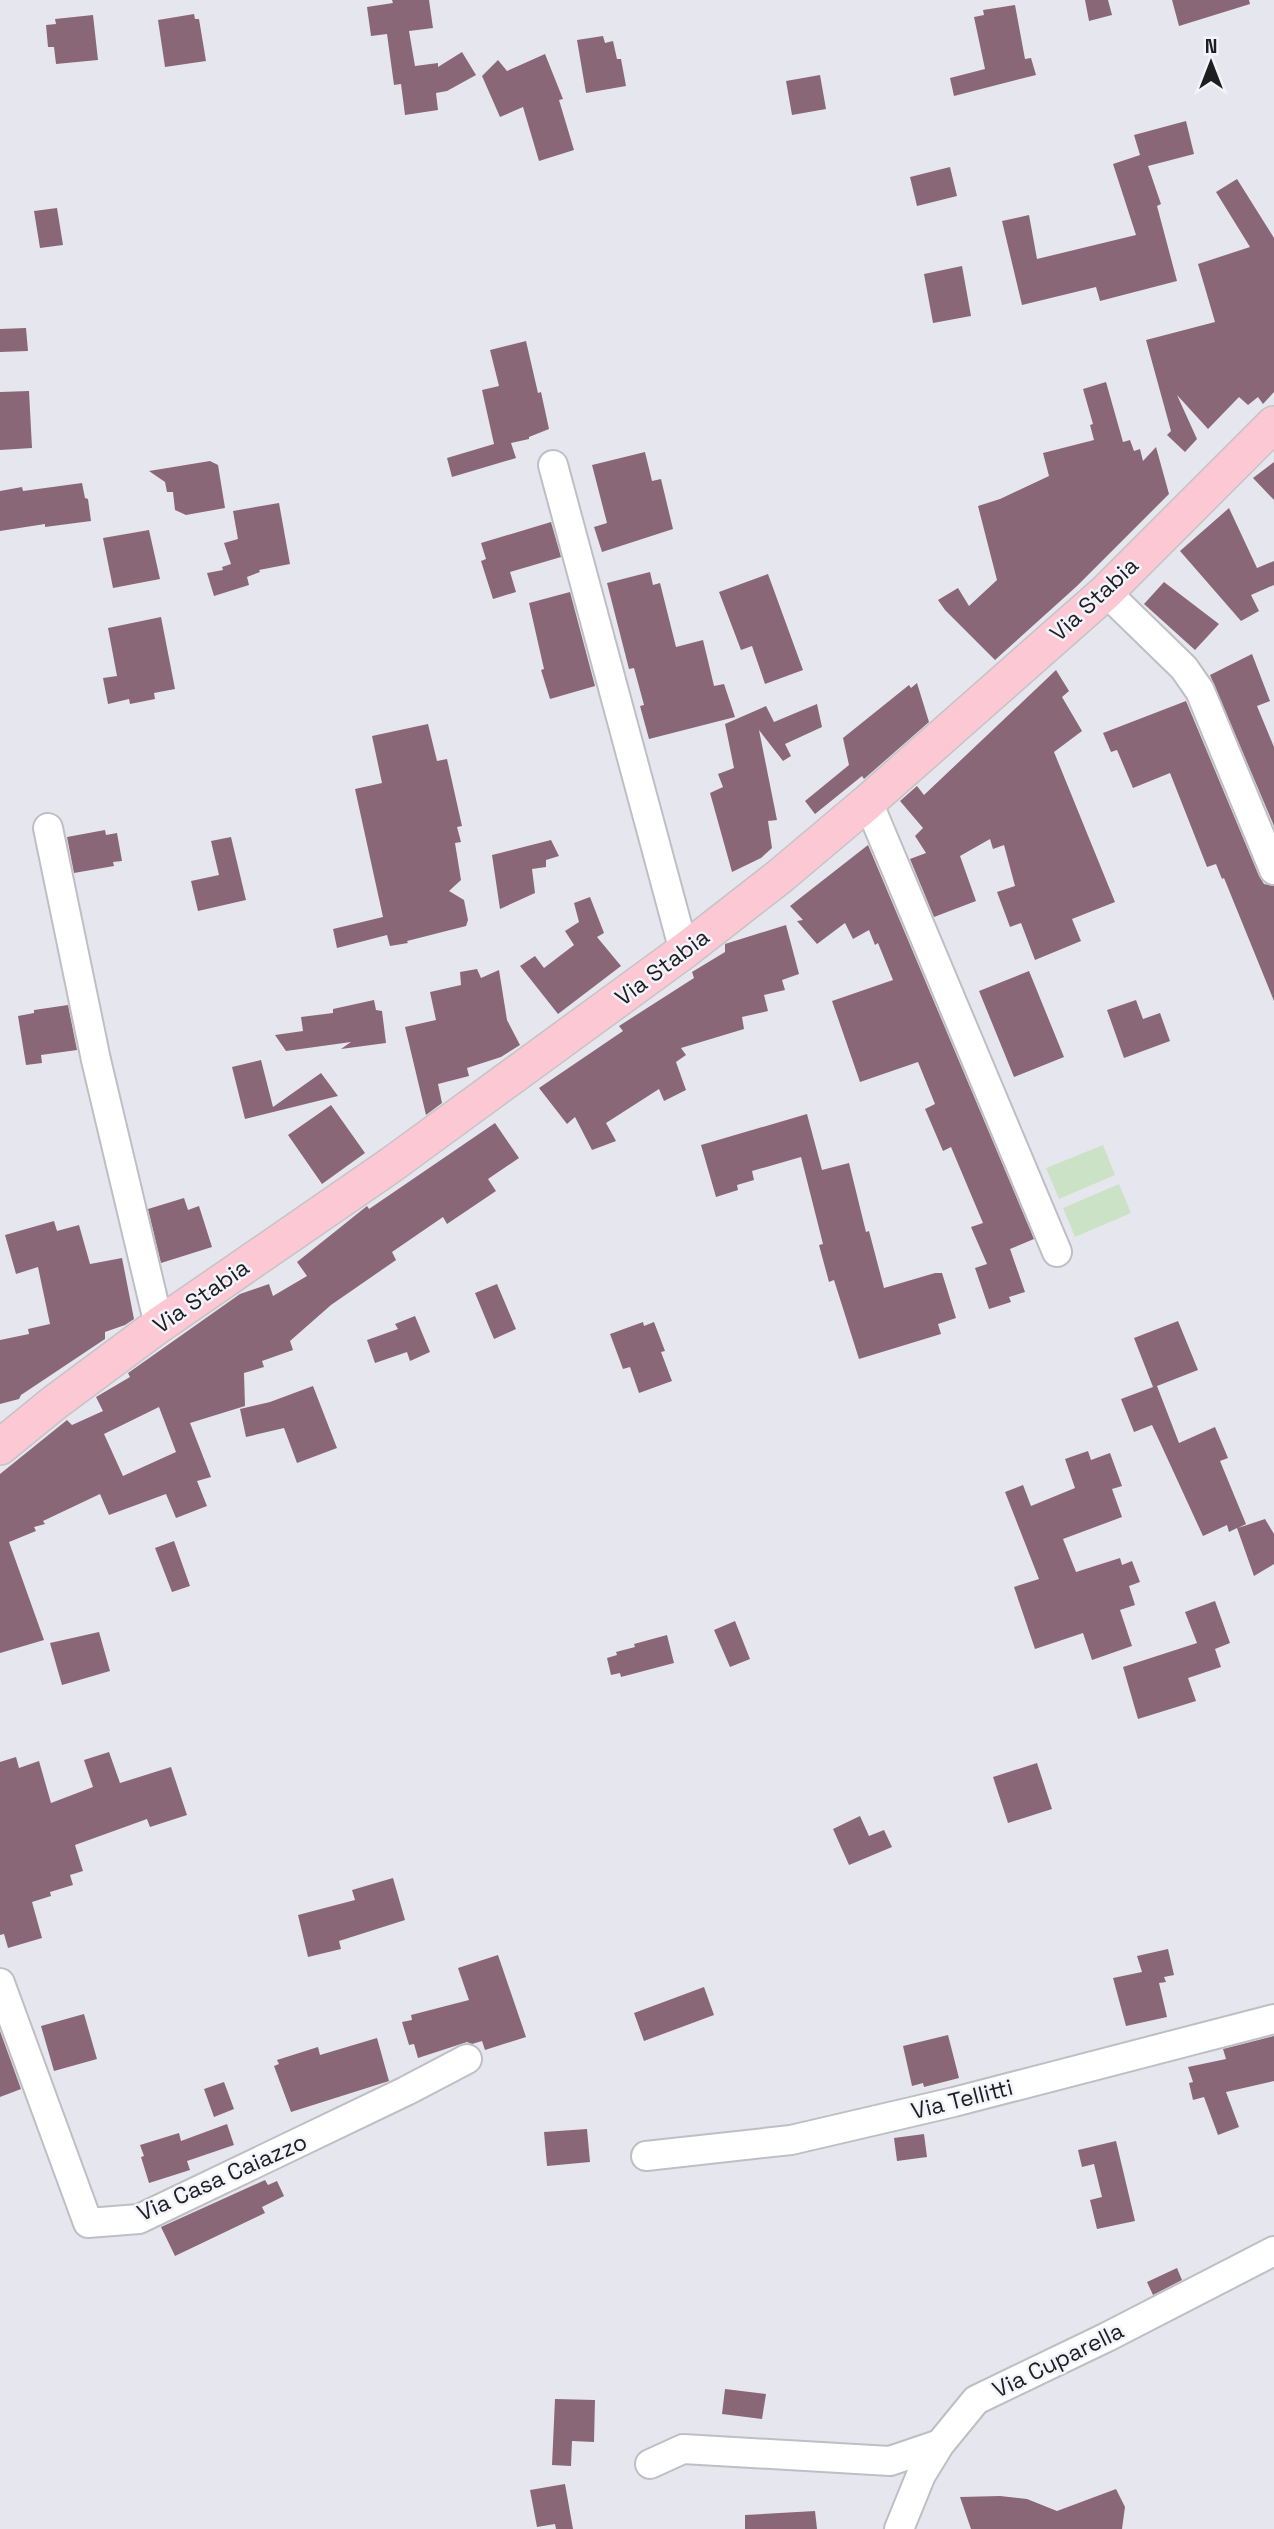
<svg xmlns="http://www.w3.org/2000/svg" width="1274" height="2529" font-family="'Space Grotesk',sans-serif">
	<rect width="100%" height="100%" fill="#e6e7ee"/>
	<path fill="#cce2c7" d="M1103 1145 1115 1175 1059 1199 1046 1168Z
		M1119 1184 1131 1213 1075 1237 1063 1208Z"/>
	<path fill="#8a6777" fill-rule="evenodd" d="M392 0H429L433 28 409 31 415 66 438 63V67L462 52 476 75 447 91 436 93 438 110 405 115 401 84 394 85 387 34 371 36 367 7 393 3Z
		M1085 0H1108L1112 15 1089 21Z
		M1172 0H1249L1250 4 1179 26Z
		M1015 5 1025 59 1031 58 1036 75 954 96 950 78 985 69 974 17 984 15 983 10Z
		M194 14 195 19H199L206 61 165 67 158 20Z
		M93 15 98 60 56 64 54 47H48L46 25 56 24 55 19Z
		M603 36 605 43 613 41 617 59H621L626 86 586 93 577 40Z
		M545 54 563 99 559 100 574 150 539 161 523 107 500 117 482 76 498 60 507 71Z
		M820 75 826 109 792 115 786 81Z
		M1186 121 1194 154 1148 166 1161 204 1157 206 1177 281 1100 301 1096 287 1022 305 1002 221 1029 215 1037 259 1136 235 1113 164 1140 155 1134 135Z
		M950 167 957 196 917 206 910 177Z
		M1237 179 1274 238V392L1263 404 1258 397 1248 405 1239 397 1208 429 1177 395 1197 439 1185 452 1167 435 1171 431 1146 340 1215 322 1198 264 1250 247 1216 192Z
		M57 208 63 245 40 248 34 211Z
		M962 266 971 316 933 323 924 274Z
		M26 328 28 351 0 352V329Z
		M526 341 538 393 541 392 549 429 529 437V439L511 443 516 458 452 477 447 458 494 444 482 390 499 386 490 350Z
		M1106 382 1123 442 1130 440 1134 451 1140 449 1143 461 1156 447 1169 494 1077 586 995 660 945 610 938 600 958 588 969 606 997 580 978 506 1000 499 1049 476 1043 453 1094 440 1090 425 1093 424 1083 389Z
		M29 391 32 448 0 450V392Z
		M645 452 652 481 661 479 673 529 602 552 594 527 607 523 592 465Z
		M210 461 218 465 225 508 186 515 175 510 173 492H167L165 482 149 471Z
		M1274 462V500L1253 478Z
		M82 483 85 498 88 499 91 521 45 527V524L0 531V491L22 487 23 491Z
		M279 503 290 564 259 570 260 572 247 577 249 585 214 596 207 573 223 570 222 567 231 564 224 543 238 539 233 511Z
		M1229 508 1257 568 1274 561V585L1251 595 1259 611 1241 621 1180 551Z
		M551 522 561 557 510 572 516 592 493 599 481 561 486 559 481 543Z
		M149 530 160 579 113 588 103 538Z
		M650 572 653 585 660 583 676 647 703 640 714 686 724 684 735 717 649 739 640 706 644 705 634 668 629 669 607 583Z
		M768 574 803 670 765 684 752 646 741 650 719 592Z
		M1164 582 1219 624 1195 650 1144 604Z
		M570 592 595 686 550 699 541 670 544 669 529 603Z
		M161 617 175 689 154 693 155 699 130 704 129 699 108 704 103 678 117 676 108 628Z
		M1252 654 1270 701 1257 706 1274 747V826L1210 675Z
		M1056 670 1069 691 1062 697 1082 731 1054 752 1115 902 1072 919 1081 941 1035 960 1021 923 1010 927 997 892 1015 886 1004 845 993 849 990 839 960 856 976 901 934 917 910 859 926 853 915 836 923 828 900 801 917 786 924 795Z
		M917 683 929 722 864 779 862 776 815 814 805 801 849 765 843 738 909 685 911 688Z
		M1186 701 1259 876 1264 884 1274 886V1001L1224 878 1222 879 1216 864 1207 867 1170 773 1133 788 1117 750 1111 752 1103 733Z
		M817 704 822 727 785 744 791 756 783 761 759 730 777 820 768 821 772 848 761 858 732 872 710 793 723 787 718 774 734 768 725 724 766 706 774 722Z
		M428 724 437 761 447 759 462 826 457 827 461 842 455 843 461 880 449 891 464 900 468 920 466 926 407 941 408 943 390 946 387 935 337 948 333 929 383 917 355 789 382 783 372 736Z
		M105 830 106 835 117 833 122 861 113 862 114 866 74 873 67 837Z
		M231 837 246 900 198 911 191 881 219 875 211 841Z
		M551 840 559 856 546 860V867L532 869 535 893 500 909 492 855Z
		M868 845 1034 1239 1010 1249 1025 1292 1009 1297 1011 1302 989 1309 975 1268 987 1264 971 1227 983 1223 951 1147 943 1151 925 1109 935 1104 918 1062 860 1082 832 1001 893 980 878 943 875 945 869 930 853 939 845 923 817 944 797 921 803 920 790 906Z
		M590 897 604 933 597 937 621 966 558 1014 520 966 535 956 544 968 574 945 565 931 579 922 574 903Z
		M786 925 799 974 782 980 785 990 764 995 768 1011 742 1017 744 1029 681 1048 686 1055 676 1062 686 1090 664 1101 659 1089 606 1123 616 1141 592 1150 575 1117 567 1124 539 1088 623 1031 619 1026 694 978 692 972 725 952V944Z
		M477 969 481 978 499 970 507 1020 520 1045 501 1057 467 1068 469 1076 438 1084 442 1103 426 1115 405 1027 436 1020 430 992 461 985 460 972Z
		M1029 971 1064 1057 1014 1077 979 991Z
		M374 1000 376 1010 382 1011 386 1043 341 1049 351 1042 286 1051 275 1035 303 1031 301 1017 333 1013V1009Z
		M1136 1000 1143 1019 1160 1013 1170 1041 1124 1058 1107 1010Z
		M68 1005 77 1050 41 1055 42 1063 26 1065 18 1016 34 1013V1010Z
		M261 1060 273 1107 321 1073 338 1096 245 1119 232 1067Z
		M331 1105 365 1153 322 1184 288 1135Z
		M807 1114 822 1170 849 1163 866 1232 869 1231 884 1288 935 1273H942L956 1318 938 1324 941 1334 859 1359 834 1280 829 1282 819 1245 823 1244 801 1157 752 1171 754 1180 737 1185 738 1190 716 1197 701 1145Z
		M495 1123 519 1158 488 1179 496 1191 447 1224 443 1217 392 1252 396 1260 331 1305 290 1341 293 1350 262 1361 264 1367 244 1373 245 1406 190 1423 211 1477 197 1481 207 1506 176 1518 166 1494 109 1515 100 1494 43 1521 45 1524 34 1527 36 1531 9 1542 44 1640 0 1653V1474L67 1420 72 1425 103 1411 96 1397 130 1377 128 1373 240 1294 269 1284 273 1296 307 1276 297 1262 367 1206 369 1209ZM159 1407 176 1452 123 1476 104 1434Z
		M184 1198 188 1210 199 1206 212 1247 161 1263 148 1209Z
		M54 1221 57 1231 79 1225 90 1264 122 1258 134 1319 125 1325 105 1332V1339L21 1395 19 1399 0 1404V1340L29 1334 28 1329 50 1324 38 1267 16 1274 5 1235Z
		M497 1284 516 1329 494 1339 475 1293Z
		M415 1316 430 1352 410 1361 407 1352 375 1363 367 1340 398 1329 395 1324Z
		M1178 1321 1198 1370 1157 1386 1179 1443 1215 1427 1228 1458 1220 1461 1246 1524 1238 1528 1265 1519 1274 1534V1564L1254 1576 1237 1528 1229 1532 1227 1525 1203 1536 1152 1425 1134 1432 1121 1399 1153 1387 1134 1338Z
		M643 1322 644 1326 654 1322 665 1351 661 1352 672 1381 639 1393 630 1367 623 1369 610 1334Z
		M313 1386 337 1448 297 1463 284 1428 246 1437 240 1409 270 1402Z
		M1088 1451 1091 1460 1110 1453 1122 1486 1112 1489 1122 1517 1063 1539 1076 1572 1120 1558 1122 1565 1132 1561 1140 1582 1129 1586 1135 1605 1120 1610 1132 1646 1092 1660 1083 1633 1035 1649 1014 1587 1039 1579 1005 1492 1023 1485 1031 1506 1075 1488 1065 1459Z
		M174 1541 190 1586 172 1592 155 1548Z
		M1215 1601 1230 1643 1215 1649 1221 1667 1188 1678 1196 1701 1138 1719 1123 1667 1197 1643 1185 1612Z
		M735 1621 750 1659 730 1667 714 1630Z
		M99 1632 110 1671 62 1685 50 1643Z
		M667 1635 674 1663 621 1677 620 1673 611 1675 607 1658 617 1655 616 1652 635 1647 634 1644Z
		M109 1752 120 1783 171 1767 187 1815 150 1827 147 1819 75 1845 83 1871 70 1875 73 1885 50 1892 51 1896 32 1902 42 1938 8 1948 4 1934 0 1935V1762L16 1757 19 1768 39 1761 51 1803 93 1787 84 1760Z
		M1037 1763 1052 1809 1008 1823 993 1777Z
		M860 1816 869 1836 884 1830 892 1847 849 1865 833 1829Z
		M393 1878 405 1920 339 1941 341 1949 308 1957 298 1915 355 1900 352 1890Z
		M1168 1949 1174 1975 1164 1977 1166 1982 1159 1983 1167 2017 1126 2026 1113 1978 1142 1972 1137 1956Z
		M498 1955 526 2037 485 2050 482 2041 472 2044 467 2042 418 2058 414 2044 409 2045 402 2022 412 2020 411 2015 469 2000 458 1968Z
		M704 1987 714 2015 644 2041 634 2013Z
		M84 2014 97 2059 54 2071 41 2026Z
		M0 2031 21 2089 0 2097Z
		M948 2035 959 2078 924 2087 923 2083 912 2086 903 2046Z
		M1274 2036V2081L1226 2092 1239 2127 1218 2135 1204 2097 1193 2100 1189 2083 1193 2082 1188 2067 1226 2059 1223 2049Z
		M377 2038 389 2081 291 2112 274 2066 279 2064 277 2060 318 2047 320 2055Z
		M224 2082 234 2109 214 2117 204 2089Z
		M227 2124 234 2145 187 2161 190 2170 149 2183 141 2157 144 2156 140 2145 179 2133 181 2141Z
		M587 2129 590 2162 547 2166 544 2132Z
		M924 2134 927 2157 897 2161 894 2138Z
		M1116 2141 1135 2221 1097 2229 1090 2200 1102 2197 1094 2164 1082 2167 1078 2150Z
		M265 2180 268 2185 277 2181 284 2196 262 2207 265 2213 175 2256 161 2227Z
		M1177 2268 1182 2280 1153 2295 1147 2282Z
		M725 2389 766 2394 762 2419 722 2414Z
		M555 2399 595 2400 594 2442 572 2441 571 2466 552 2465Z
		M565 2484 573 2529H556L555 2524 537 2527 530 2490Z
		M1116 2489 1125 2507 1122 2529H971L960 2497 1000 2496 1027 2499 1057 2511Z
		M815 2511 817 2529H745V2515Z"/>
	<g fill="none" stroke-linecap="round" stroke-linejoin="round">
		<defs>
			<path id="minor" d="M553 465 684 951
				M1106 592 1184 668 1200 691 1274 870
				M868 802 1057 1252
				M48 828 96 1060 159 1325
				M0 1983 88 2223 139 2219 406 2091 467 2059
				M646 2156 791 2140 954 2102 1274 2019
				M650 2464 683 2449 890 2461 940 2444
				M899 2529 921 2475 940 2444 976 2400 1107 2337 1274 2251"/>
			<path id="major" d="M0 1447 54 1403 159 1325 391 1165 684 951 779 877 868 802 1106 592 1274 424"/>
		</defs>
		<use href="#minor" stroke="#bebfc5" stroke-width="32"/>
		<use href="#major" stroke="#c4c4c5" stroke-width="38"/>
		<use href="#minor" stroke="#fff" stroke-width="28"/>
		<use href="#major" stroke="#fcc8d4" stroke-width="35"/>
	</g>
	<g text-anchor="middle" dominant-baseline="central" stroke-width="5" stroke-linejoin="round" paint-order="stroke">
		<g font-size="23" fill="#1e1e21" stroke="#f3f4fb">
			<text transform="translate(1094 599) rotate(-43)">Via Stabia</text>
			<text transform="translate(662 967) rotate(-37)">Via Stabia</text>
			<text transform="translate(201 1296) rotate(-35)">Via Stabia</text>
			<text transform="translate(962 2099) rotate(-14)">Via Tellitti</text>
			<text transform="translate(222 2177) rotate(-24)">Via Casa Caiazzo</text>
			<text transform="translate(1058 2360) rotate(-26)">Via Cuparella</text>
		</g>
	</g>
	<g transform="translate(1211 63)" stroke="#f3f4fb" stroke-width="5" paint-order="stroke">
	<path d="M0-5L12 26L0 18L-12 26Z" fill="#1e1e21"/>
	<text y="-10" font-size="19" font-weight="bold" text-anchor="middle" fill="#1e1e21">N</text>
	</g>
</svg>
